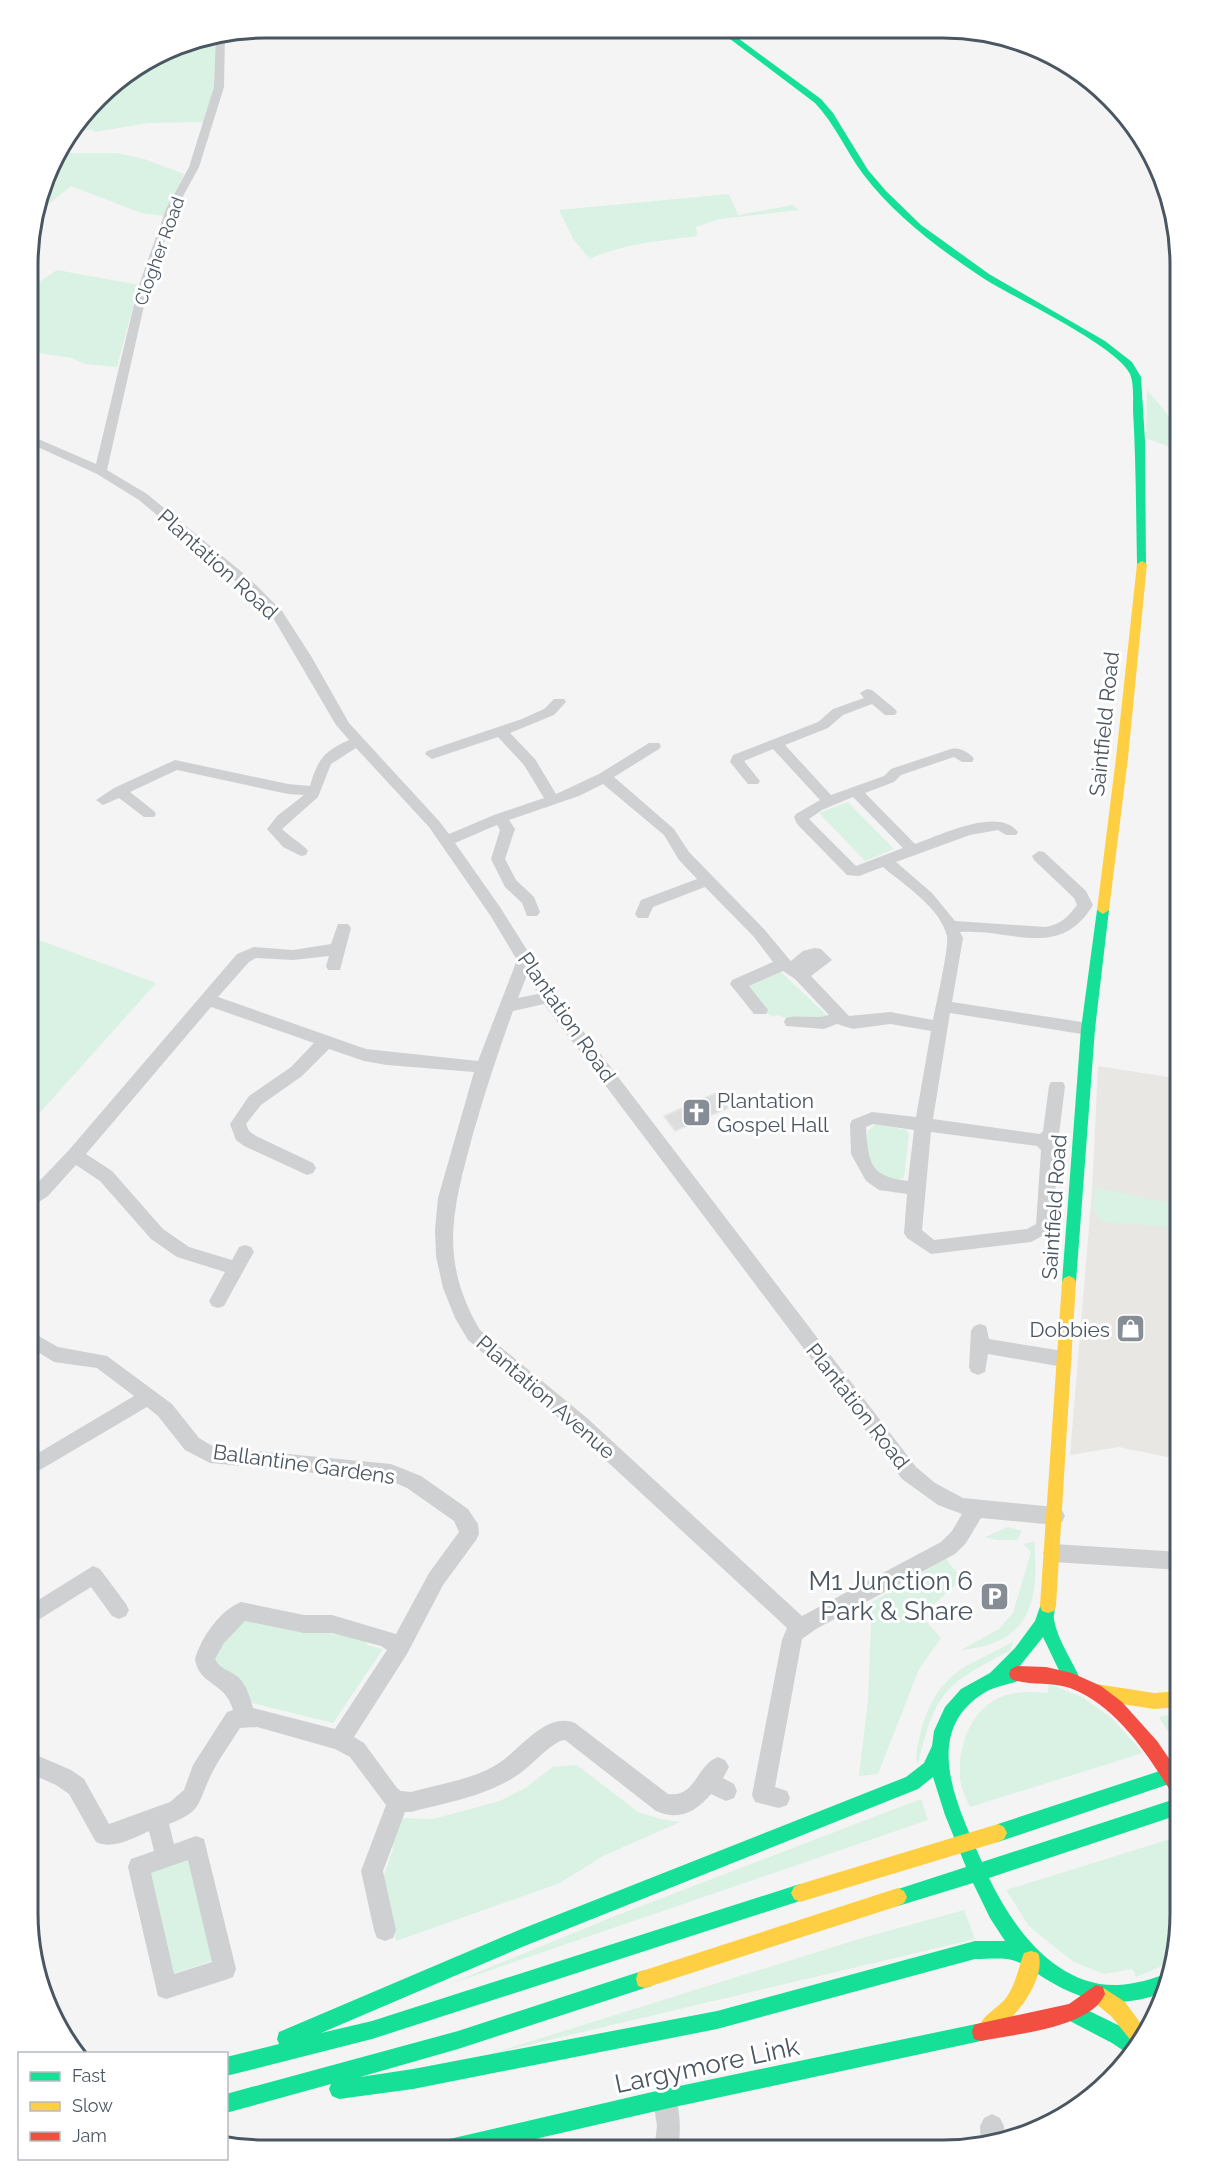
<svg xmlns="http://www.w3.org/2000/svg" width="1208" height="2178" font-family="Raleway,sans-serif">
	<rect width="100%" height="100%" fill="#f4f4f4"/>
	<path fill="#e8e7e3" d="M1098 1066 1181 1079V1460L1119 1447 1070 1455 1092 1191Z"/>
	<path fill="#d9f2e3" d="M203 39 216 40 214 86 204 122 148 123 94 132 92 129 72 133 108 86 174 45Z
		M56 153H117L144 159 184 174 164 216 141 213 71 186 35 215 52 159Z
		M729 194 738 215 793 205 799 210 719 219 696 227 697 236C660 241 624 243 590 259L573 239 559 210Z
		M57 270 139 285 117 367 85 364 72 358 44 354 29 350V289Z
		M1147 390 1181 430V457L1173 448 1146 438Z
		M848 802 894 849 865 861 819 813Z
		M28 936 156 983 28 1126Z
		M781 972 830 1018 788 1019 778 1015 773 1017 764 1011 748 987Z
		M875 1124 907 1130 909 1134 904 1178 897 1180 881 1176 864 1152 868 1131Z
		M1095 1187 1181 1206V1228L1103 1222 1093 1211Z
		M1008 1527 1022 1531 1017 1540H996L985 1537Z
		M1034 1541C1040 1602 1030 1644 961 1650L999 1629 1013 1613 1031 1552 1023 1544Z
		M946 1559 962 1579 921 1616 941 1638 919 1669 878 1774 859 1776 868 1700 872 1602Z
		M252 1619 367 1640V1645L383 1649 333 1723 248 1702 240 1679 214 1663C218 1643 232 1624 252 1619Z
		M1013 1641 1010 1651C945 1683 935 1693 918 1764L916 1759C920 1725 930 1691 960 1670 977 1659 996 1652 1013 1641Z
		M1049 1684 1082 1697 1112 1718 1143 1753 970 1807C966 1798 960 1786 960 1776 958 1744 972 1706 1006 1695 1019 1691 1034 1692 1048 1693Z
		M1181 1712V1743L1176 1744 1159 1717Z
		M577 1765 638 1812 660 1819 680 1822 603 1856 560 1883 396 1941 384 1875 393 1849 390 1839 397 1818 433 1819 500 1801 527 1787 552 1767Z
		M921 1799 928 1820 447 1985 610 1918Z
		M1180 1836C1180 1866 1190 1943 1166 1963 1158 1969 1145 1973 1136 1977L1133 1969 1104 1974 1072 1961 1029 1926 1006 1890Z
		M189 1859 212 1961 172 1974 150 1872Z
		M964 1910 975 1939 490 2054 859 1939Z"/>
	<path fill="#ddddde" stroke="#e5e6e7" stroke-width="1.5" d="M716 1093 728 1108 675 1131 664 1116Z"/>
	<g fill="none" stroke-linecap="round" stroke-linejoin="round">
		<path fill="#ced0d2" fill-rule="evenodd" d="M225 35 224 87 199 167 176 209 148 288 107 470 147 494 249 578 282 611 311 656 349 723 439 821 449 834 494 815 544 798 524 765 498 737 432 759 425 754 427 751 522 719 544 709 554 699H564L566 702 554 715 510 733 535 759 556 794 599 774 649 743H659L661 746 659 749 614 777 674 829 689 852 764 929 789 959 791 961 803 951 815 948 821 949 832 960 811 976 849 1016 890 1012 933 1020C936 1004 949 948 947 936 940 907 904 885 883 867L859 876 847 875 797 824 794 817 796 814 820 800 773 749 744 761 760 781 758 784H748L730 762 733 755 818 722 833 709 864 698 860 693 867 689 872 690 895 709 897 712 895 715H885L872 704 843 715 828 728 785 745 831 795 884 776 891 769 951 749C959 747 969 752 974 759L972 762H962L954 757 901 775 894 782 865 793 915 844C940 835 999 806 1018 832L1016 835H1006L998 830 970 835 896 862 932 893 955 921 1046 927C1061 924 1068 917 1077 905L1074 898 1034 860 1032 856 1039 851 1044 852 1086 891 1093 905C1059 961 1012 928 960 932L963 938 952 1002 1088 1023 1094 1025 1096 1029 1094 1033 1088 1035 950 1013 933 1119 1040 1134 1043 1131 1049 1086 1051 1082H1063L1065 1086 1059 1134 1054 1141 1058 1148 1053 1227 1050 1232 1031 1242 931 1254 907 1238 904 1233 907 1194 879 1190 866 1181 851 1154 850 1124 852 1120 872 1112 916 1117 931 1031 890 1024 853 1029 837 1024 824 1029 786 1026 784 1022 786 1018C800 1014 815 1020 829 1015L795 979 783 971 749 986 768 1010 766 1014H754L730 984 732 980 773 962 754 937 705 887 653 907 648 918H638L635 914 641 900 697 879 679 860 664 835 603 784 579 796 509 820 515 829 505 859 516 880 534 897 540 912 537 916H527L522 903 505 887 491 859 500 830 497 825 455 843 500 907 554 993 916 1467 935 1483 963 1498 1055 1507 1062 1510 1065 1516 1062 1522 1055 1525 981 1518 966 1543 955 1554 816 1629 802 1639 775 1787 787 1791 790 1798 787 1805 779 1808 755 1802 752 1795 782 1640 787 1628 573 1430 468 1340 455 1318 443 1288 436 1256 435 1230 438 1198 474 1072 387 1065 364 1061 329 1049 302 1076 261 1105 246 1124 249 1131 256 1136 313 1163 316 1168 313 1173 307 1175 244 1146 236 1140 230 1124 249 1096 291 1067 314 1043 211 1007 86 1154 112 1171 163 1229 189 1247 232 1260 239 1247 245 1245 251 1247 254 1252 251 1257 224 1306 218 1308 212 1306 209 1301 225 1272 177 1257 151 1239 100 1181 76 1165 48 1196 28 1209V1193L69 1150 237 954 254 947 293 950 331 944 338 924H348L351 928 340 970H328L326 966 329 956 293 960 256 958 249 962 218 997 366 1049 478 1061 517 960 490 915 429 827 356 748 331 764 318 797 282 829C290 837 303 844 308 851L306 855 301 856 283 847 267 829 277 816 304 795 288 794 177 770 130 792 154 811 156 814 154 817H144L119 798 103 805 96 800 114 788 175 760 288 784 310 786C318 759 323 752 349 740L336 725 272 616 239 584 139 500 97 474 29 443V435L96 464 138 288 166 209 189 167 214 87 216 36ZM853 797 903 848 856 866 809 819 822 810ZM527 975 538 994 518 998ZM544 1004 902 1479 938 1505 962 1514 952 1531 941 1542 802 1616 587 1418 480 1330C438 1259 453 1208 473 1134 485 1092 498 1052 513 1011ZM873 1124 914 1130 908 1181C870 1177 868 1162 866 1127ZM931 1132 1037 1146 1041 1150 1036 1224 1027 1229 934 1240 922 1230Z
			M980 1324 986 1326 989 1339 1063 1351 1069 1354 1072 1359 1069 1364 1063 1367 988 1354 985 1372 978 1375 971 1372 969 1367 971 1331 974 1326Z
			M28 1330 58 1347 107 1356 172 1404 199 1438 214 1447 391 1464 421 1476 468 1509 478 1524 479 1534 476 1540 443 1585 407 1654 354 1737 364 1743 397 1788 401 1791 411 1792C439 1784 471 1780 496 1765 520 1751 545 1711 575 1723L668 1794C696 1798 696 1765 718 1757L725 1760 729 1767 723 1778 734 1784 737 1791 734 1798 726 1801 711 1794C696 1812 679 1821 656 1811L565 1740 560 1741C542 1751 530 1768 513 1778 482 1797 445 1803 411 1812H405L383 1871 396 1930 393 1938 385 1941 377 1938 374 1930 361 1871 386 1805 350 1757 335 1749 257 1727 240 1728C230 1744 218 1760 210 1777 197 1805 202 1811 169 1824L174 1844 196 1836 204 1839 236 1969 233 1977 225 1980 166 1999 158 1996 128 1867 131 1859 154 1851 149 1831C133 1838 114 1850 96 1842L69 1794 56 1785 27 1772V1751L71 1770 84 1779 109 1824 170 1802 184 1790 193 1765 227 1712 233 1710C225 1681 199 1686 195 1659 201 1638 220 1610 241 1602L304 1615H332L396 1634 429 1573 459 1532 454 1521 407 1488 389 1480 210 1463 185 1450 158 1416 147 1407 28 1477V1459L134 1396 97 1368 54 1362 28 1346ZM245 1621 304 1633H332L381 1646 387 1650 335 1729 253 1708C250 1697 246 1684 238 1677 230 1670 219 1669 215 1659L224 1643ZM188 1860 212 1962 174 1974 151 1873Z
			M1053 1544 1181 1552V1570L1053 1562 1046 1559 1043 1553 1046 1547Z
			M93 1566 100 1569 126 1604 129 1610 126 1616 119 1619 112 1616 91 1587 27 1627V1607Z
			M665 2087 673 2091C681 2110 681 2130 678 2150H654L657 2126 653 2099 657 2091Z
			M992 2114 1000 2118 1004 2126V2141L981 2145 980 2126 984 2118Z"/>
		<path fill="#16e098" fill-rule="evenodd" d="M718 30H727L821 99 833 113 868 170 886 191 921 225 989 274 1105 341 1132 362 1141 377 1145 441 1146 566H1138L1137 564C1136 513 1136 461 1133 410 1133 399 1134 384 1130 374 1116 345 1014 298 983 278 939 249 895 216 863 174 846 151 835 124 815 103Z
			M1103 906 1109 910 1095 1029 1076 1282 1074 1286 1069 1288 1064 1286 1062 1282 1081 1029 1097 910Z
			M1048 1599 1054 1601C1057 1608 1053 1613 1054 1620 1058 1641 1072 1660 1080 1679L1078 1685 1072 1687 1066 1685 1043 1637 1019 1667 1023 1669 1025 1674 1023 1679C1010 1685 997 1685 984 1693 919 1733 959 1809 982 1862L1181 1797V1814L989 1878C1013 1928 1056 1987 1118 1985 1136 1984 1152 1979 1168 1973L1170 1974 1166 1992C1119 2009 1086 2004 1044 1978 1032 1970 1022 1961 1007 1959 997 1958 985 1959 975 1959L717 2029 413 2089 339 2099 332 2096 329 2089 331 2084 226 2113V2094L458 2031 645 1970 652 1972 654 1979 652 1986 645 1988 458 2049 360 2077 413 2069 717 2011 975 1941H1005L990 1918 973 1883 898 1906 892 1903 889 1897 892 1891 966 1867 945 1815 933 1777 918 1789 522 1947 321 2033 372 2021 800 1884 806 1887 809 1893 806 1899 372 2039 226 2076V2057L279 2044 277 2039 279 2032 519 1930 906 1777 924 1763 932 1746 934 1731 945 1707 961 1689 990 1673 1015 1648 1035 1621 1042 1601Z
			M1181 1764V1780L998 1842 992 1839 989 1833 992 1827 998 1824Z
			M1073 2003 1126 2029 1142 2041 1133 2057 1112 2043 1066 2019 1064 2012 1066 2005Z
			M981 2023 988 2025 990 2032 988 2039 981 2041 665 2109 488 2150H435L438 2143 445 2140 665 2089Z"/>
		<path fill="#ffcf43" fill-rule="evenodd" d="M1142 561 1147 564 1128 758 1109 910 1103 914 1097 910 1116 758 1137 564Z
			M1069 1276 1074 1278 1076 1282 1056 1606 1054 1611 1048 1613 1042 1611 1040 1606 1062 1282 1064 1278Z
			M1096 1684 1154 1693 1181 1691V1707L1154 1709 1096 1700 1090 1698 1088 1692 1090 1686Z
			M998 1824 1004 1827 1007 1833 1004 1839 998 1842 800 1902 794 1899 791 1893 794 1887 800 1884Z
			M898 1888 904 1891 907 1897 904 1903 898 1906 645 1988 638 1986 636 1979 638 1972 645 1970Z
			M1031 1951 1038 1953C1048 1978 1012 2025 989 2034L982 2032 980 2025C984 2014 998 2008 1006 1998 1016 1984 1018 1969 1024 1953Z
			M1102 1987 1125 2002 1147 2032 1138 2049 1111 2016 1095 2003 1093 1996 1095 1989Z"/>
		<path fill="#f24e42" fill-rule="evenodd" d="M1017 1666 1046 1667 1072 1673 1101 1686 1122 1702 1157 1741 1181 1776V1800L1175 1798C1148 1756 1119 1707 1070 1688 1051 1681 1029 1686 1011 1679L1009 1674 1011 1669Z
			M1096 1985 1103 1987 1105 1994C1091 2028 1014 2034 981 2041L974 2039 972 2032 974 2025 981 2023 1069 2004Z"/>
	</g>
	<defs>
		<symbol id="church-square" viewBox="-11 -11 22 22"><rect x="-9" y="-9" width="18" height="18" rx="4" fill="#868d94" stroke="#fff"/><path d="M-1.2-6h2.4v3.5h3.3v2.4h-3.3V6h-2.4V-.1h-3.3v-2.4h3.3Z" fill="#fff"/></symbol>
		<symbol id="shop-square" viewBox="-11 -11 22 22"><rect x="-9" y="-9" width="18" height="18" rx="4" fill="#868d94" stroke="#fff"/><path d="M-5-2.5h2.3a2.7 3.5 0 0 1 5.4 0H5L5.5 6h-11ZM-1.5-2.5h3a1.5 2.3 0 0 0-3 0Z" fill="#fff"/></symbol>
		<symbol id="parking-square" viewBox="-11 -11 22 22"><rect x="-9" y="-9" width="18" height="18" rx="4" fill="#868d94" stroke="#fff"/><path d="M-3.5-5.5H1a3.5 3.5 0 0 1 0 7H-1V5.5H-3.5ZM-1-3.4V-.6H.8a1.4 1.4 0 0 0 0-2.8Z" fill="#fff"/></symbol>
	</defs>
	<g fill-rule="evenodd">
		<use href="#church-square" x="680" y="1096" width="33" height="33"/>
		<use href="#shop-square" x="1114" y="1312" width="33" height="33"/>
		<use href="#parking-square" x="978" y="1580" width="33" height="33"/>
	</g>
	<g text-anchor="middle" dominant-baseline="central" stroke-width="6" stroke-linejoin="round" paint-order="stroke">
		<g font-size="18" fill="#4a5661" stroke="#fff">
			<text transform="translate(159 251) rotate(-70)">Clogher Road</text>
		</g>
		<g font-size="21" fill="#4a5661" stroke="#fff">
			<text transform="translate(218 564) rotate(42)">Plantation Road</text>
			<text transform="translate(1104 724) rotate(-84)">Saintfield Road</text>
			<text transform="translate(567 1017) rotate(55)">Plantation Road</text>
			<text transform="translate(1054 1207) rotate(-86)">Saintfield Road</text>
			<text transform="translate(546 1397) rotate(41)">Plantation Avenue</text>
			<text transform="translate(858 1406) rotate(52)">Plantation Road</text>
			<text transform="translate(304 1464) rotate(8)">Ballantine Gardens</text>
		</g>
		<g font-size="21" fill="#4a5661" stroke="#fff" text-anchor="start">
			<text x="717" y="1100">Plantation<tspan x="717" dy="24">Gospel Hall</tspan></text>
			<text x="1110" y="1329" text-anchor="end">Dobbies</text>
		</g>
		<g font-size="26" fill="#4a5661" stroke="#fff" text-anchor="end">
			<text x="973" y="1581">M1 Junction 6<tspan x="973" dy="30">Park &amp; Share</tspan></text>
		</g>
		<g font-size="26" fill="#4a5661" stroke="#fff">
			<text transform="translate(707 2065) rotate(-12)">Largymore Link</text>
		</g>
	</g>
	<path d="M0 0H1208V2178H0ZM265 38H943A227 227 0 0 1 1170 265V1913A227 227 0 0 1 943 2140H265A227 227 0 0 1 38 1913V265A227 227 0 0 1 265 38Z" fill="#fff" fill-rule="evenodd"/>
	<path fill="none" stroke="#4a5661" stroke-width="3" d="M265 38H943A227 227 0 0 1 1170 265V1913A227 227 0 0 1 943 2140H265A227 227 0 0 1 38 1913V265A227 227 0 0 1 265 38Z"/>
	<rect x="18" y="2052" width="210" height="108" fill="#ffffff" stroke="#b7bbc0" stroke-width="1.5"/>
	<rect x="30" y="2072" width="30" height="9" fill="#16e098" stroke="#b7bbc0" stroke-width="1.5"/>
	<text x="72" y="2082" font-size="18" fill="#4a5661">Fast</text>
	<rect x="30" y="2102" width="30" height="9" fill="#ffcf43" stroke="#b7bbc0" stroke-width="1.5"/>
	<text x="72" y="2112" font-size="18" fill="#4a5661">Slow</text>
	<rect x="30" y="2132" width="30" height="9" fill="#f24e42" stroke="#b7bbc0" stroke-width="1.5"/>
	<text x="72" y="2142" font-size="18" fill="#4a5661">Jam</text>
</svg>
